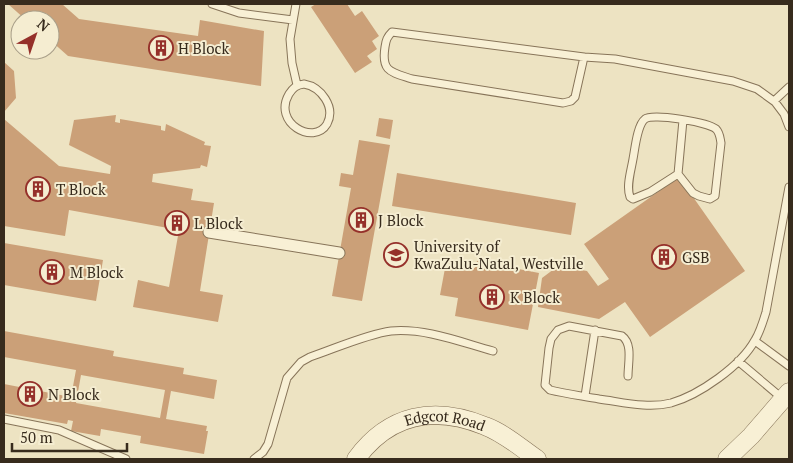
<svg xmlns="http://www.w3.org/2000/svg" width="793" height="463" font-family="'PT Serif',serif">
	<rect width="100%" height="100%" fill="#ede3c2"/>
	<path fill="#cba078" fill-rule="evenodd" d="M8 4H62L79 19 198 36 200 20 264 31 261 86 68 56 50 40V20H26Z
		M316 4H347L355 16 362 11 379 36 372 41 377 49 367 56 372 62 355 73 311 7Z
		M4 62 14 71 16 98 4 112Z
		M116 115 115 122 120 123V119L161 126V130L165 131 166 124 205 142 204 145 211 146 207 167 201 165 200 168 153 174 152 182 193 189 191 200 214 203 200 291 223 295 218 322 133 307 138 280 169 287 179 230 69 210 65 236 4 226V119L59 166 110 174 111 166 69 145 74 120Z
		M379 118 393 120 390 139 376 136Z
		M359 140 390 145 362 301 332 296 351 188 339 186 341 173 353 175Z
		M397 173 576 203 571 235 392 206Z
		M679 177 745 271 650 337 625 302 599 319 538 307 542 278 558 266 587 271 598 286 609 279 584 244Z
		M4 243 103 260 96 301 4 285Z
		M477 261 539 273 528 330 455 316 458 298 440 295 446 263 475 268Z
		M4 331 114 351 113 356 184 368 183 374 217 380 214 399 171 391 166 419 207 426 206 431H208L204 454 140 443 141 436 101 429 100 436 71 431 73 421 68 420 67 424 4 413V384L71 397 76 370 4 357ZM81 375 165 390 160 418 76 403Z"/>
	<g fill="none" stroke-linecap="round" stroke-linejoin="round">
		<defs>
			<path id="service" d="M212 4 239 13 293 20
				M296 4 290 39 292 63 297 85
				M584 57 575 97 571 101 563 103 412 79C391 72 381 72 385 47 386 40 387 37 392 32L584 57 615 59 733 81 757 89 775 102 784 114 789 127
				M304 84C321 87 336 107 327 124 314 146 272 123 289 94 293 88 296 85 304 84Z
				M774 101 789 87
				M678 174 650 192 633 199 630 197C626 186 631 171 633 159 635 149 637 125 645 119 652 113 708 122 716 129 720 133 720 138 721 143L715 196 710 199 699 196 693 193 678 174 683 120
				M755 341 789 366
				M738 361 783 399
				M628 376C628 363 633 344 622 336L569 326 558 330 551 339 549 348 545 385 550 390C566 394 583 396 599 399 622 402 648 409 671 403 699 395 741 366 755 340 760 332 763 322 766 312L789 187
				M585 396 595 330
				M4 419 59 430 126 459
				M254 459 263 452 268 444 287 378 301 362 310 357C334 349 367 334 391 331 426 328 460 342 493 351"/>
			<path id="pedestrian" d="M209 232 339 253"/>
			<g id="tertiary">
				<path id="s1" d="M356 459C389 414 434 405 485 426 504 433 521 448 537 459"/>
				<path d="M727 459 751 436 789 392"/>
			</g>
		</defs>
		<use href="#service" stroke="#877459" stroke-width="9"/>
		<use href="#pedestrian" stroke="#877459" stroke-width="13"/>
		<use href="#tertiary" stroke="#877459" stroke-width="19"/>
		<use href="#service" stroke="#f8f0d5" stroke-width="7"/>
		<use href="#pedestrian" stroke="#f8f0d5" stroke-width="11"/>
		<use href="#tertiary" stroke="#f8f0d5" stroke-width="18"/>
	</g>
	<defs>
		<symbol id="building-ring" viewBox="-11 -11 22 22"><circle r="9.5" fill="#f5edd1" stroke="#95302a" stroke-width="1.5"/><path d="M-4-6H4V6H1V3H-1V6H-4ZM-2.5-4.3h1.7v1.8h-1.7ZM.8-4.3h1.7v1.8H.8ZM-2.5-1h1.7V.8h-1.7ZM.8-1h1.7V.8H.8Z" fill="#95302a"/></symbol>
		<symbol id="university-ring" viewBox="-11 -11 22 22"><circle r="9.5" fill="#f5edd1" stroke="#95302a" stroke-width="1.5"/><path d="M0-5L7-2L0 1L-7-2ZM-4 1L0 2.5L4 1V4Q0 6-4 4Z" fill="#95302a"/></symbol>
	</defs>
	<g fill-rule="evenodd">
		<use href="#building-ring" x="147" y="34" width="28" height="28"/>
		<use href="#building-ring" x="24" y="175" width="28" height="28"/>
		<use href="#building-ring" x="347" y="206" width="28" height="28"/>
		<use href="#building-ring" x="163" y="209" width="28" height="28"/>
		<use href="#university-ring" x="382" y="241" width="28" height="28"/>
		<use href="#building-ring" x="650" y="243" width="28" height="28"/>
		<use href="#building-ring" x="38" y="258" width="28" height="28"/>
		<use href="#building-ring" x="478" y="283" width="28" height="28"/>
		<use href="#building-ring" x="16" y="380" width="28" height="28"/>
	</g>
	<g text-anchor="middle" dominant-baseline="central" stroke-width="4" stroke-linejoin="round" paint-order="stroke">
		<g font-size="15" fill="#372b1d" stroke="#f5edd1" text-anchor="start">
			<text x="178" y="48">H Block</text>
			<text x="56" y="189">T Block</text>
			<text x="378" y="220">J Block</text>
			<text x="194" y="223">L Block</text>
			<text x="414" y="246">University of<tspan x="414" dy="17">KwaZulu-Natal, Westville</tspan></text>
			<text x="682" y="257">GSB</text>
			<text x="70" y="272">M Block</text>
			<text x="510" y="297">K Block</text>
			<text x="48" y="394">N Block</text>
		</g>
		<g font-size="15" fill="#372b1d" stroke="#f5edd1">
			<text stroke="none"><textPath href="#s1" startOffset="104">Edgcot Road</textPath></text>
		</g>
	</g>
	<rect width="793" height="463" fill="none" stroke="#372b1d" stroke-width="10"/>
	<g transform="translate(35 35) rotate(40)"><circle r="24" fill="#f5edd1" stroke="#a99f89"/>
	<path d="M0-4L9 19L0 12L-9 19Z" fill="#95302a"/>
	<text y="-8" font-size="14" font-weight="bold" text-anchor="middle" fill="#372b1d">N</text>
	</g>
	<path d="M12 443v8h115v-8" fill="none" stroke="#372b1d" stroke-width="2.5"/>
	<text x="20" y="443" font-size="15" fill="#372b1d" stroke="#f5edd1" stroke-width="4" paint-order="stroke">50 m</text>
</svg>
